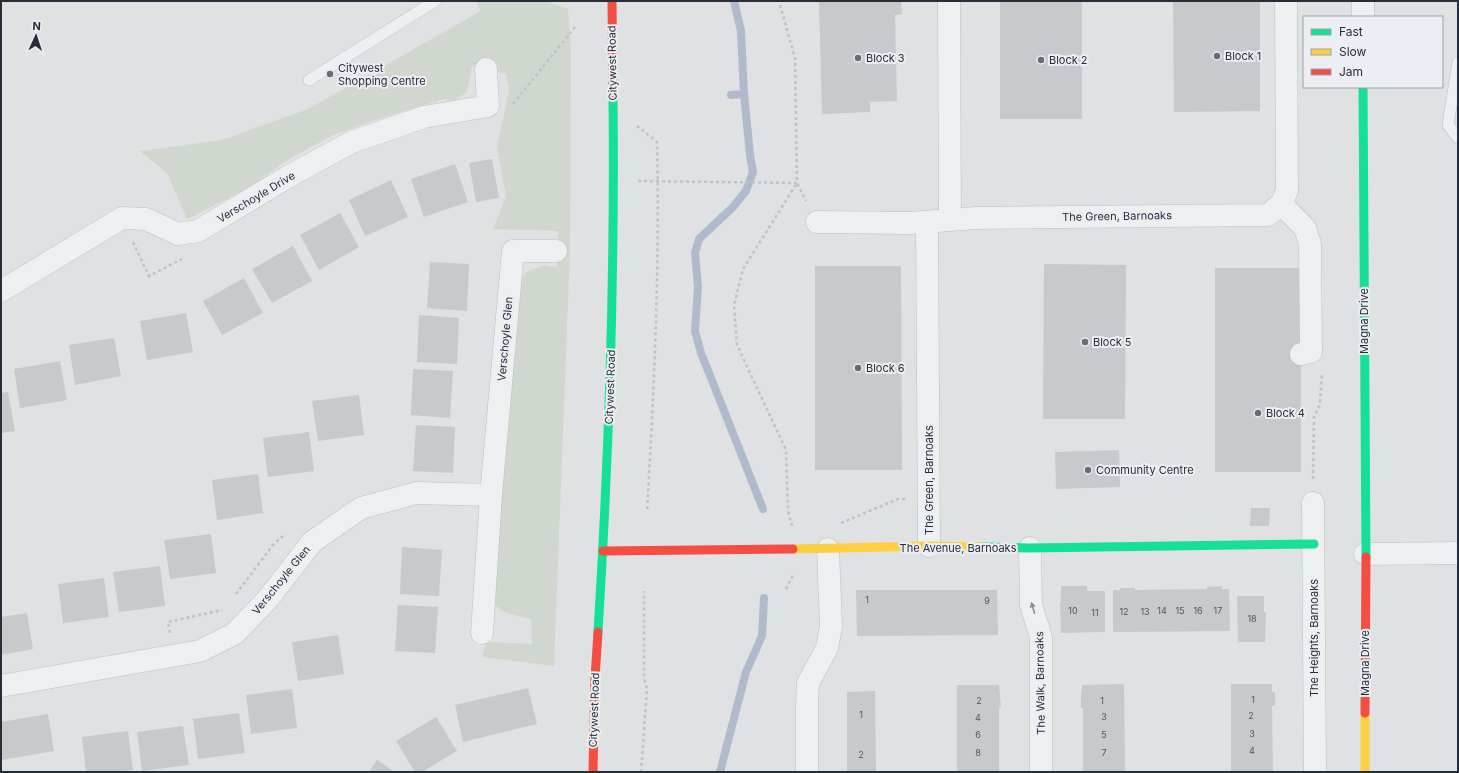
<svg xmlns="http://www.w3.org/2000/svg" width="1459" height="773" font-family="Inter,sans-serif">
	<rect width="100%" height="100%" fill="#dfe1e3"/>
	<path fill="#cfd7cf" d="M476 1H545L568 9 571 50 570 249 554 666 482 657 486 642 532 644 531 619 506 613 496 606 494 596 518 288 525 273 544 265 557 267 558 231 493 229 506 196 497 147 509 90 506 74 472 66 467 92 453 101 444 99 372 121 331 136 286 161 245 190 187 219 167 173 140 151 222 140 308 109 481 11Z"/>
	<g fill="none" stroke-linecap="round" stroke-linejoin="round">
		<path stroke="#afbbcc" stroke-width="8" d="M734 1 741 31 744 94 750 155 753 172 746 191 733 207 699 239 695 253 698 287 695 331 701 353 713 383 763 509
			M731 95 744 94
			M720 772 746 672 762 636 764 598"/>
	</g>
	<path fill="#c7c9cc" d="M819 1H901L902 14 895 15 897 101 870 102V112L822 114Z
		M1000 1H1082V119H1000Z
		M1173 1H1260V111L1174 112Z
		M492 159 499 198 476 202 469 163Z
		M455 164 468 202 424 217 411 179Z
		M391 180 408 217 365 236 349 200Z
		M340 213 359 247 319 270 300 235Z
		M293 246 312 281 272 303 252 269Z
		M430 262 469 264 467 311 427 308Z
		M1044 264 1126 265 1125 419H1043Z
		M815 266H901L902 470H815Z
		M1215 268H1301V472H1215Z
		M244 278 263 313 222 335 203 301Z
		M186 313 193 352 147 360 140 321Z
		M419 315 459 318 457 364 417 362Z
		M114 338 121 376 75 385 69 345Z
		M60 361 67 400 20 408 14 369Z
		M413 369 453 371 450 418 411 415Z
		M8 392 15 431 1 433V393Z
		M359 395 364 435 318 441 312 401Z
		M416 425 455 427 453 473 413 471Z
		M309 432 314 471 268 477 263 438Z
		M1119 450 1120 487 1056 489 1055 452Z
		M258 474 263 513 217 520 212 480Z
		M1251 508H1270L1269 526H1250Z
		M211 534 216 573 170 579 164 540Z
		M402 547 442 550 439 596 400 594Z
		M160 566 165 606 119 612 113 572Z
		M104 578 109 617 63 623 58 584Z
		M1061 586H1087V591H1105V632L1061 633 1060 602H1061Z
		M1222 586V589H1229L1230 631 1113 632V590H1120V588H1135V590L1207 589V587Z
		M856 590H997L998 635 857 636Z
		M1237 596H1264V612H1266L1265 642H1238Z
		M398 605 438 607 435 653 395 651Z
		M27 613 33 649 1 655V617Z
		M338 635 344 674 298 681 292 642Z
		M1124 684 1125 772H1083V708H1081V692L1082 693V685Z
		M1231 684H1272V692H1275V706H1272L1273 772H1231Z
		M957 685H999L1001 708 999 707V772H957Z
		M528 688 537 724 463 742 455 705Z
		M292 689 297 728 251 734 246 695Z
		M875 691 876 772H847V692Z
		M239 713 245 753 198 759 193 719Z
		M48 714 54 751 1 760V722Z
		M436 717 457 751 422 772H415L396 741Z
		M183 726 189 765 142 771 137 732Z
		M128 731 133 770 117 772H86L82 737Z
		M377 760 395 772H369Z"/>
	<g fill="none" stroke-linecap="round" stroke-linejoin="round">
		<defs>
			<path id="lane" d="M1458 62 1448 125 1458 138
				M309 80 435 1"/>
			<path id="street" d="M949 1 950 220
				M1363 1V17
				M1281 204 1305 228 1310 244 1311 352 1301 354
				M817 222 911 223 976 218 1268 215 1281 204 1287 191 1286 1
				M927 222 929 546
				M1 291 122 218 146 219 178 234 198 231 291 175 352 142 424 117 488 106 486 69
				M1313 503 1315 772
				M1030 548 1031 605 1041 637V772
				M1365 554 1458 553
				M482 633 491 495 513 251H556
				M1 686 200 651 234 634 267 600 312 542 361 508 416 493 491 495
				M807 772V704L808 683 827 648 831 626 828 549"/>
		</defs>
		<use href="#lane" stroke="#bdbfc1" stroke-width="12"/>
		<use href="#street" stroke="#bdbfc1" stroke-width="23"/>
		<path stroke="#c0c2c6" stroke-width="2.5" stroke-dasharray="3 3" stroke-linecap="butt" d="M513 104 575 27
			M637 126 657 142C660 265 654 389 647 512
			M638 181 797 183 795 58 779 1
			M133 242 149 276 182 259
			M1313 479 1314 417 1320 404 1322 373
			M841 523 898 499H905
			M792 526 788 511 786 450 737 345 734 305 743 269 797 183 806 201
			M786 589 793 575
			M236 594 273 545 283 536
			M170 633 168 622 222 610
			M641 772 647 689 644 677V591"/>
		<use href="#lane" stroke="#eeeff0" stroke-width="11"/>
		<use href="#street" stroke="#eeeff0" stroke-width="22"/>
		<path stroke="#16e098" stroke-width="9" d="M1363 87 1366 557
			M981 547 1030 548 1314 544
			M598 632C609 454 615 276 613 97"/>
		<path stroke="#ffcf43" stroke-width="9" d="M793 549 929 546 981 547
			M1365 772V713"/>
		<path stroke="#f24e42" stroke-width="9" d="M612 1 613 97
			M603 551 793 549
			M1365 713 1366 557
			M593 772 595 678 598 632"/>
	</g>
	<defs><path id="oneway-solid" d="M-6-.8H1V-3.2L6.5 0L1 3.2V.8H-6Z"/></defs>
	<use fill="#8b8e95" href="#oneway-solid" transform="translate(1033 608) rotate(-106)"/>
	<g fill="#686c75" stroke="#eceef3" stroke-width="1.5">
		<circle cx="1217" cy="56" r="4"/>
		<circle cx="858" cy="58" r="4"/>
		<circle cx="1041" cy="60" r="4"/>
		<circle cx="330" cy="74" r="4"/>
		<circle cx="1085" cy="342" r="4"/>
		<circle cx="858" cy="368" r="4"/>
		<circle cx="1258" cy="413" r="4"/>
		<circle cx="1088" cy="470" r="4"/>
	</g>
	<g text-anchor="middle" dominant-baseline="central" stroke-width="4" stroke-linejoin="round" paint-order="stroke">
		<g font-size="9" fill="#50555f">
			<text x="867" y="599">1</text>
			<text x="987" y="600">9</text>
			<text x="1073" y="610">10</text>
			<text x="1162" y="610">14</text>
			<text x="1180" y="610">15</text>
			<text x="1198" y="610">16</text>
			<text x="1218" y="610">17</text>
			<text x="1124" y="611">12</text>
			<text x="1145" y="611">13</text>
			<text x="1095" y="612">11</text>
			<text x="1252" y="618">18</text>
			<text x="1253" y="699">1</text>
			<text x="979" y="700">2</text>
			<text x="1102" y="700">1</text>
			<text x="861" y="714">1</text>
			<text x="1251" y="715">2</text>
			<text x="1104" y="716">3</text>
			<text x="978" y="717">4</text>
			<text x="1252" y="733">3</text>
			<text x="978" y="734">6</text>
			<text x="1104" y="734">5</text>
			<text x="1252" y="750">4</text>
			<text x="978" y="752">8</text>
			<text x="1104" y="752">7</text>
			<text x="861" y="754">2</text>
		</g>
		<g font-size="11" fill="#282d3a" stroke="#eceef3" text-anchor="start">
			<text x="1225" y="56">Block 1</text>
			<text x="866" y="58">Block 3</text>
			<text x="1049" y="60">Block 2</text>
			<text x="338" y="68">Citywest<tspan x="338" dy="13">Shopping Centre</tspan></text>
			<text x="1093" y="342">Block 5</text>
			<text x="866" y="368">Block 6</text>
			<text x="1266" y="413">Block 4</text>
			<text x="1096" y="470">Community Centre</text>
		</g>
		<g font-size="11" fill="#282d3a" stroke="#eceef3">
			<text transform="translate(612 63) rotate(-91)">Citywest Road</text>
			<text transform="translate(256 197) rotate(-31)">Verschoyle Drive</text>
			<text transform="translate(1117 216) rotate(-1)">The Green, Barnoaks</text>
			<text transform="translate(1364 321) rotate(-90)">Magna Drive</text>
			<text transform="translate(505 339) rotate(-85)">Verschoyle Glen</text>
			<text transform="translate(610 387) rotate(-88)">Citywest Road</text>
			<text transform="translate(929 480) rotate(-90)">The Green, Barnoaks</text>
			<text x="958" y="548">The Avenue, Barnoaks</text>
			<text transform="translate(281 580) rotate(-51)">Verschoyle Glen</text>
			<text transform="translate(1314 638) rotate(-90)">The Heights, Barnoaks</text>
			<text transform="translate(1365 663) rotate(-90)">Magna Drive</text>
			<text transform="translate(1040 683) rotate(-91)">The Walk, Barnoaks</text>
			<text transform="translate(594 710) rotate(-88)">Citywest Road</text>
		</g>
	</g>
	<rect width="1459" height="773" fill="none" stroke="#282d3a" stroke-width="4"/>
	<rect x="1303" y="16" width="140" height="72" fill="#eceef3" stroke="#9ea1a9"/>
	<rect x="1311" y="29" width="20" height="6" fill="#16e098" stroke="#9ea1a9"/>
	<text x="1339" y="36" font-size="12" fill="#282d3a">Fast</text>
	<rect x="1311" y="49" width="20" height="6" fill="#ffcf43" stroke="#9ea1a9"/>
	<text x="1339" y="56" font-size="12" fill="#282d3a">Slow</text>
	<rect x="1311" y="69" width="20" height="6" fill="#f24e42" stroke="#9ea1a9"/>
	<text x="1339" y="76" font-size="12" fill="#282d3a">Jam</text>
	<g transform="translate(36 36) rotate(3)" stroke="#eceef3" stroke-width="3" paint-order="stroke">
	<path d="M0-3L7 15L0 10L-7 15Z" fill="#282d3a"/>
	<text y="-6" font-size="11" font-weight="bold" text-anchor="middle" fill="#282d3a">N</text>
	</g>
</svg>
